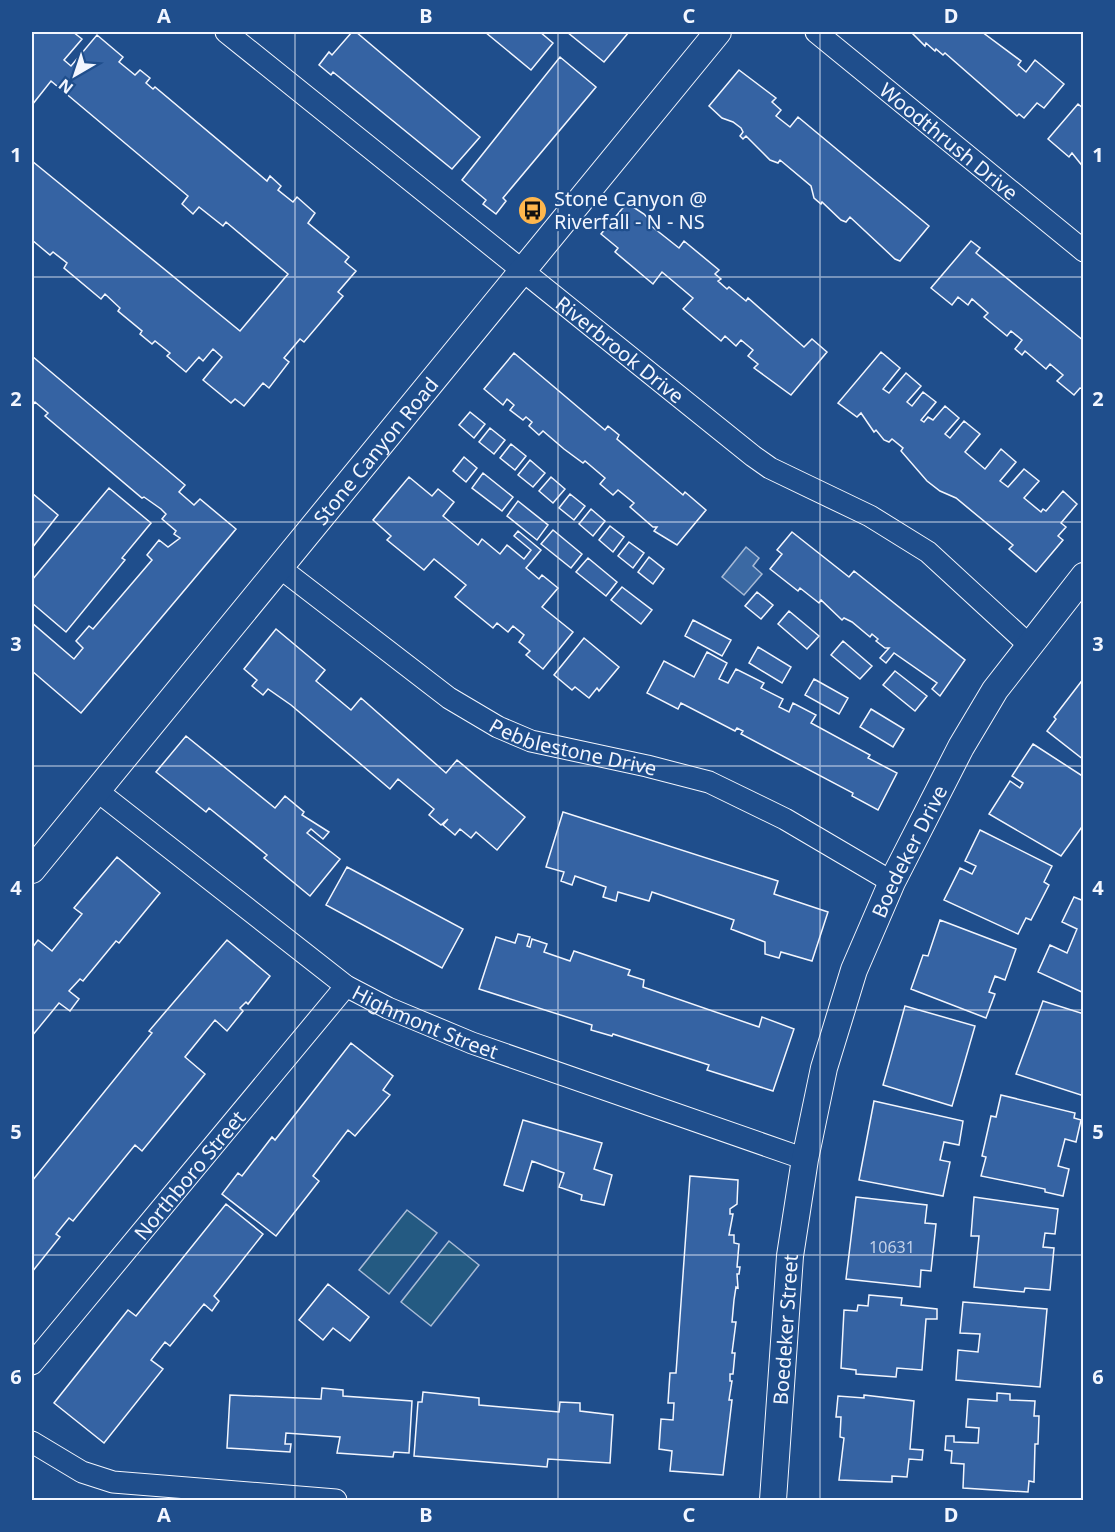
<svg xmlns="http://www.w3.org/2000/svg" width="1115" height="1532" font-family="'Noto Sans',sans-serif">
	<rect width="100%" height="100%" fill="#1f4e8c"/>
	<path fill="#245a82" stroke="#a8bbd7" stroke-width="1.5" d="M407 1210 437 1233 389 1294 359 1270Z
		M449 1241 479 1265 431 1326 401 1302Z"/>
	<path fill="#3b69a3" stroke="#a8bbd7" stroke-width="1.5" d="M746 547 759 558 753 566 762 574 744 595 722 577Z"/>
	<path fill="#3563a3" stroke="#f2f6ff" stroke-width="1.5" d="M32 32H73L82 39 64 60 71 66 97 35 123 57 119 62 135 75 140 70 150 78 146 83 153 89 155 87 267 181 270 176 281 186 278 190 293 202 297 197 315 213 308 223 349 257 345 262 356 271 338 292 343 296 304 342 300 339 284 358 289 362 269 388 263 383 244 406 235 399 231 403 203 380 222 357 213 349 203 361 199 357 186 372 167 356 170 353 155 341 152 344 140 334 142 331 118 311 120 308 105 294 101 299 64 268 67 263 53 252 50 255 32 240V161L240 331 288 274 226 222 223 226 199 207 193 214 182 204 188 196 51 81 32 105Z
		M352 32H356L480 137 452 169 333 72 331 75 319 65 329 52 332 55Z
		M485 32H540L553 43 531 70Z
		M567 32H629L604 62Z
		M911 32H982L1021 61 1018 65 1026 72 1035 60 1064 84 1044 108 1037 103 1024 118 1019 114 1017 116 945 53 943 55 936 49 935 51 926 43 925 46Z
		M560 57 596 87 503 198 506 201 496 214 483 204 486 200 462 180Z
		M739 70 776 98 772 102 781 110 776 116 790 127 798 117 929 226 900 261 895 259 850 217 846 222 841 220 822 202 821 204 814 198 811 186 780 160 778 163 770 160 746 136 743 139 740 136 743 132 741 128 733 122 722 118 709 106Z
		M1078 104 1084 109V168L1072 153 1069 157 1048 139Z
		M627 203 644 214 652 223 650 225 679 248 684 241 719 270 715 274 721 279 718 281 727 289 729 287 746 301 748 298 804 347 812 339 827 352 791 395 754 368 758 364 748 356 753 350 741 340 736 346 725 336 721 341 683 309 693 298 662 272 653 284 615 252 618 248 601 234Z
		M971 241 980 248 976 253 1084 341V389L1080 388 1074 395 1057 381 1063 375 1050 364 1046 369 1025 351 1022 355 1015 349 1022 340 1011 331 1007 336 984 317 988 313 972 299 968 305 958 297 952 305 931 288Z
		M881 352 900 368 883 389 889 393 906 373 921 386 907 402 912 406 923 392 936 402 921 420 924 422 928 417 933 420 945 406 959 418 945 434 950 438 964 421 980 434 965 452 985 469 1001 449 1016 462 1000 481 1008 487 1024 469 1039 481 1024 498 1041 512 1043 509 1046 511 1063 491 1077 504 1061 523 1066 527 1058 536 1063 540 1036 572 1009 549 1013 545 956 498 940 491 927 481 901 451 903 448 892 439 889 442 884 440 876 430 874 432 861 413 857 417 838 403Z
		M514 353 605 430 608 426 619 435 617 439 683 495 685 492 706 510 677 545 654 531 657 527H653L630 507 634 503 618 490 613 495 600 484 605 478 585 461 583 463 564 449 543 431 539 435 529 426 532 422 526 417 523 420 510 410 514 405 507 399 503 405 484 389Z
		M32 356 185 485 179 492 194 505 200 499 236 529 81 713 32 671V623L74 659 83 648 76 641 89 626 93 629 152 560 147 555 159 540 168 547 180 538 174 534 176 531 162 519 166 514 161 509 144 497 142 498 45 416 48 413 35 402 32 406Z
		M470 412 485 424 474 438 459 425Z
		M490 428 505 440 494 454 479 442Z
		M511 444 526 456 515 470 500 458Z
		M464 457 477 468 466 482 453 471Z
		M530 460 545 473 533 487 518 475Z
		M483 473 513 497 502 511 472 488Z
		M409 477 432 496 438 489 454 502 443 516 478 545 482 539 500 554 507 545 524 559 531 550 514 536 518 531 541 550 526 568 539 579 542 575 558 588 542 607 573 632 543 669 526 655 530 651 519 642 524 635 513 626 508 632 497 623 493 628 455 597 466 585 434 559 424 570 387 540 391 536 373 520Z
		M551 477 565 489 553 503 539 491Z
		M109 488 151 523 122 558 125 560 66 632 32 603V580Z
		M32 493 58 515 32 548Z
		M570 494 585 506 574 520 559 508Z
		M518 501 548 525 537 540 507 516Z
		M591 509 605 521 593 536 579 524Z
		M610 526 624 537 613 552 599 540Z
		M553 530 582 554 571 568 541 544Z
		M792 532 849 577 854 571 965 660 940 696 932 689 937 683 894 653 886 663 880 658 889 648H885L876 641 878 639 872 634 870 637 852 622 844 618 842 620 821 600 819 603 800 588 798 591 770 569 782 554 777 550Z
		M629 542 644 553 633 568 618 556Z
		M649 557 664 569 653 584 638 572Z
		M588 558 617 582 606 596 576 572Z
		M622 587 652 610 641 624 611 600Z
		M757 592 773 605 761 619 745 606Z
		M789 611 819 636 807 649 778 624Z
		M693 620 731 640 722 656 685 636Z
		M276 629 325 670 316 681 351 710 361 698 446 773 457 760 525 817 497 850 476 832 471 838 460 829 455 835 443 825 448 819 441 825 429 815 434 809 398 779 390 789 291 705 268 689 263 695 252 686 257 680 244 669Z
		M584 638 619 667 599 691 597 688 589 698 575 687 572 690 554 675Z
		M843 641 872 666 860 679 831 655Z
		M758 647 791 667 782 683 749 663Z
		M707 652 727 663 719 679 728 683 736 669 764 683 761 688 783 699 779 707 789 712 793 703 816 715 811 723 870 755 868 758 897 773 878 810 852 796 853 793 741 734 743 731 737 728 735 731 681 703 678 709 647 693 664 661 694 677Z
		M895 671 927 696 915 711 883 685Z
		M1084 678V760L1047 731 1056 719 1054 717Z
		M814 679 848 698 839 714 805 695Z
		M871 709 904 729 893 747 860 727Z
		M186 736 275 808 285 796 304 812 302 815 329 832 323 839 311 829 307 833 340 859 310 896 264 858 267 855 209 808 206 812 156 772Z
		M1033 744 1084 777V824L1061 856 989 814 1010 781 1020 788 1023 783 1012 776Z
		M563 812 778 881 774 894 828 912 812 961 781 952 779 958 765 954V942L731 929 734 920 652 892 649 901 618 892 616 901 603 897 606 887 575 876 572 885 561 881 564 872 546 867Z
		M980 830 1052 866 1044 882 1049 885 1031 920 1026 918 1018 934 944 900 960 868 972 874 976 866 965 861Z
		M117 857 160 893 119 943 116 941 83 981 80 979 69 991 79 999 70 1011 59 1003 32 1036V948L38 940 52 951 82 914 74 908Z
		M347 867 463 929 442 968 326 905Z
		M1074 897 1084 901V993L1038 972 1050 945 1067 953 1077 929 1062 922Z
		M940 920 1016 949 1005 980 995 976 989 992 995 994 986 1018 911 989 923 955 928 956Z
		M518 934 530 937 527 946 530 947 532 939 547 944 544 952 570 961 574 951 630 970 628 975 644 980 643 987 759 1027 762 1017 794 1029 773 1091 707 1070 709 1065 613 1034 612 1036 591 1030 592 1025 479 989 496 937 515 943Z
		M227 940 270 976 248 1004 246 1002 240 1008 243 1011 227 1031 215 1020 185 1057 205 1074 142 1151 135 1145 73 1221 69 1218 56 1234 60 1237 32 1272V1181L152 1033 149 1031Z
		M1043 1001 1084 1014V1096L1016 1074Z
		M905 1006 975 1026 952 1106 883 1085Z
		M351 1043 393 1076 383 1090 390 1095 355 1136 348 1130 313 1176 319 1181 276 1236 222 1194 238 1173 242 1176 272 1137 275 1140Z
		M1001 1095 1075 1113 1074 1118 1081 1120 1076 1142 1065 1139 1058 1166 1069 1169 1063 1196 1045 1192V1189L981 1176 986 1157 982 1156 991 1116 996 1117Z
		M874 1101 963 1121 959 1145 944 1142 940 1160 950 1162 943 1196 859 1180Z
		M523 1120 602 1143 594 1169 612 1175 604 1205 581 1200 582 1195 559 1187 564 1173 532 1161 523 1191 504 1185Z
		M690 1176 738 1180 737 1204 730 1209V1214H733L729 1235H734V1243L739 1244 737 1267H740L739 1274H737L738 1288 736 1287 734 1300 732 1322H736L732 1353H735L733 1374H730V1381H732L729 1400H732L723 1475 670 1471 672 1451 659 1449 661 1419 673 1420 674 1403H668L670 1373H676Z
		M856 1197 927 1205 925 1223 936 1224 931 1271 921 1270 920 1287 846 1279Z
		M974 1197 1058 1209 1055 1234 1045 1233 1043 1247 1054 1248 1050 1290 1025 1288 1024 1292 974 1287 979 1236H971Z
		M226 1204 263 1234 214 1296 219 1301 212 1311 204 1304 170 1346 165 1342 151 1360 163 1369 104 1443 54 1403 128 1310 136 1316Z
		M328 1284 369 1317 350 1341 333 1328 323 1340 299 1320Z
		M869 1295 902 1298 901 1305 937 1309V1319H926L922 1370 897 1368 896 1377 856 1374V1370L841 1368 844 1310 857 1311 858 1305 868 1306Z
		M963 1302 1047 1309 1040 1387 956 1380 958 1350 978 1352 980 1334 960 1333Z
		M322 1388 343 1390V1396L412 1401 409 1453 394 1452 393 1457 337 1453 340 1437 286 1433 285 1444H291L290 1452 227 1448 230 1395 321 1399Z
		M423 1392 479 1398V1405L559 1412 560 1402 580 1403V1411L613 1415 610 1463 548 1459 547 1467 414 1456 418 1402H422Z
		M997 1393 1010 1394V1400L1035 1401 1034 1416H1039L1038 1444H1035L1034 1482 1029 1481 1028 1492 963 1488 964 1464 951 1463 952 1451 945 1450 946 1436H954V1442L978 1443 979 1428 966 1427 968 1399 997 1401Z
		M864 1395 914 1401 910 1449 923 1450 922 1460 909 1459 907 1477 892 1476V1482L839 1480 844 1438 840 1437 841 1417H836L838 1396 864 1398Z"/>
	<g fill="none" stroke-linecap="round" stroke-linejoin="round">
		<defs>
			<g id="minor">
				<path id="s1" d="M226 32 753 456 770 468 870 516 928 552 1028 644"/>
				<path id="s2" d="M816 32 1084 251"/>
				<path id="s3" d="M279 567 449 698 498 727 531 741 647 766 709 782 785 819 892 882"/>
				<path id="s4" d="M96 790 346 986 388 1008 472 1043 805 1159"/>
				<path id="s5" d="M32 1364 346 986"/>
				<path d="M32 1442 82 1472 113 1482 336 1500"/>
			</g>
			<g id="tertiary">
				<path id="s6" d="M32 870 718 32"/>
				<path id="s7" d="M773 1500 790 1256 805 1159 824 1068 854 970 892 882 961 747 995 690 1084 576"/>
			</g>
		</defs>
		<use href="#minor" stroke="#f2f6ff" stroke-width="23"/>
		<use href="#tertiary" stroke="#f2f6ff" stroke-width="28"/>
		<use href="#minor" stroke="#1f4e8c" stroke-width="21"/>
		<use href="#tertiary" stroke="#1f4e8c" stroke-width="26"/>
	</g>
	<path fill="none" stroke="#f2f6ff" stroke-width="1.5" stroke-opacity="0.55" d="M295 32V1500M558 32V1500M820 32V1500M32 277H1084M32 522H1084M32 766H1084M32 1010H1084M32 1255H1084"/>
	<defs>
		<symbol id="bus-disc" viewBox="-11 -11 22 22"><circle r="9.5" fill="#ffb74d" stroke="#1f4e8c"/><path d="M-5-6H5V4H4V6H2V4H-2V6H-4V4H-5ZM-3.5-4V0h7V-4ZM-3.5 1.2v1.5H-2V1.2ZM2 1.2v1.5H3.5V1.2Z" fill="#111"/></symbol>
	</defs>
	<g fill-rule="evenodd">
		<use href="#bus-disc" x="516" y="194" width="33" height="33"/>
	</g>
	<g text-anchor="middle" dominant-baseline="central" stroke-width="4.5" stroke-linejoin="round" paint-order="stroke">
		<g font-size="16" fill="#c3d1e8">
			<text x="892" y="1247">10631</text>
		</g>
		<g font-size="20" fill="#f2f6ff" stroke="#1f4e8c">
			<text stroke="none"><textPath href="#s2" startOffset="172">Woodthrush Drive</textPath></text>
			<text stroke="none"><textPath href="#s1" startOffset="506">Riverbrook Drive</textPath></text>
			<text stroke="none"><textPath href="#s6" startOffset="542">Stone Canyon Road</textPath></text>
			<text stroke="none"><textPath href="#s3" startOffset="350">Pebblestone Drive</textPath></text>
			<text stroke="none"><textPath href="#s7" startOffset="669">Boedeker Drive</textPath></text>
			<text stroke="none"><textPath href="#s4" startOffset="405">Highmont Street</textPath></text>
			<text stroke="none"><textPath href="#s5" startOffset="246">Northboro Street</textPath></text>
			<text stroke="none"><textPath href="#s7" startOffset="171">Boedeker Street</textPath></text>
		</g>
		<g font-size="20" fill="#f2f6ff" stroke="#1f4e8c" text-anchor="start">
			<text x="554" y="198">Stone Canyon @<tspan x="554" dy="23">Riverfall - N - NS</tspan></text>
		</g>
	</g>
	<rect width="1115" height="1532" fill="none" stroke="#1f4e8c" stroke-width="66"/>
	<g transform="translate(75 75) rotate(219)" stroke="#1f4e8c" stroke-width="4.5" paint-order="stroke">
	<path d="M0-4.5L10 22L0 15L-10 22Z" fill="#f2f6ff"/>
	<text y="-9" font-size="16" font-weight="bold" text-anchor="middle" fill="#f2f6ff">N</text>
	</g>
	<rect x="33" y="33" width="1049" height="1466" fill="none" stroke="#f2f6ff" stroke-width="2"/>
	<g font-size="20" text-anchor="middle" font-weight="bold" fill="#f2f6ff">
		<text x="164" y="23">A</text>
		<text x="426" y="23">B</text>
		<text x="689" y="23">C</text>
		<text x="951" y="23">D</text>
		<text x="16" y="162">1</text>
		<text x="1098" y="162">1</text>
		<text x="16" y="406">2</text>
		<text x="1098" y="406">2</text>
		<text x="16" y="651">3</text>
		<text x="1098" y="651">3</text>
		<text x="16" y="895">4</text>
		<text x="1098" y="895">4</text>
		<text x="16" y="1139">5</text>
		<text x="1098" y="1139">5</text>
		<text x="16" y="1384">6</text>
		<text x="1098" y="1384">6</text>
		<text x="164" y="1522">A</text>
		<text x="426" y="1522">B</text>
		<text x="689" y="1522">C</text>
		<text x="951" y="1522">D</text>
	</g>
</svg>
